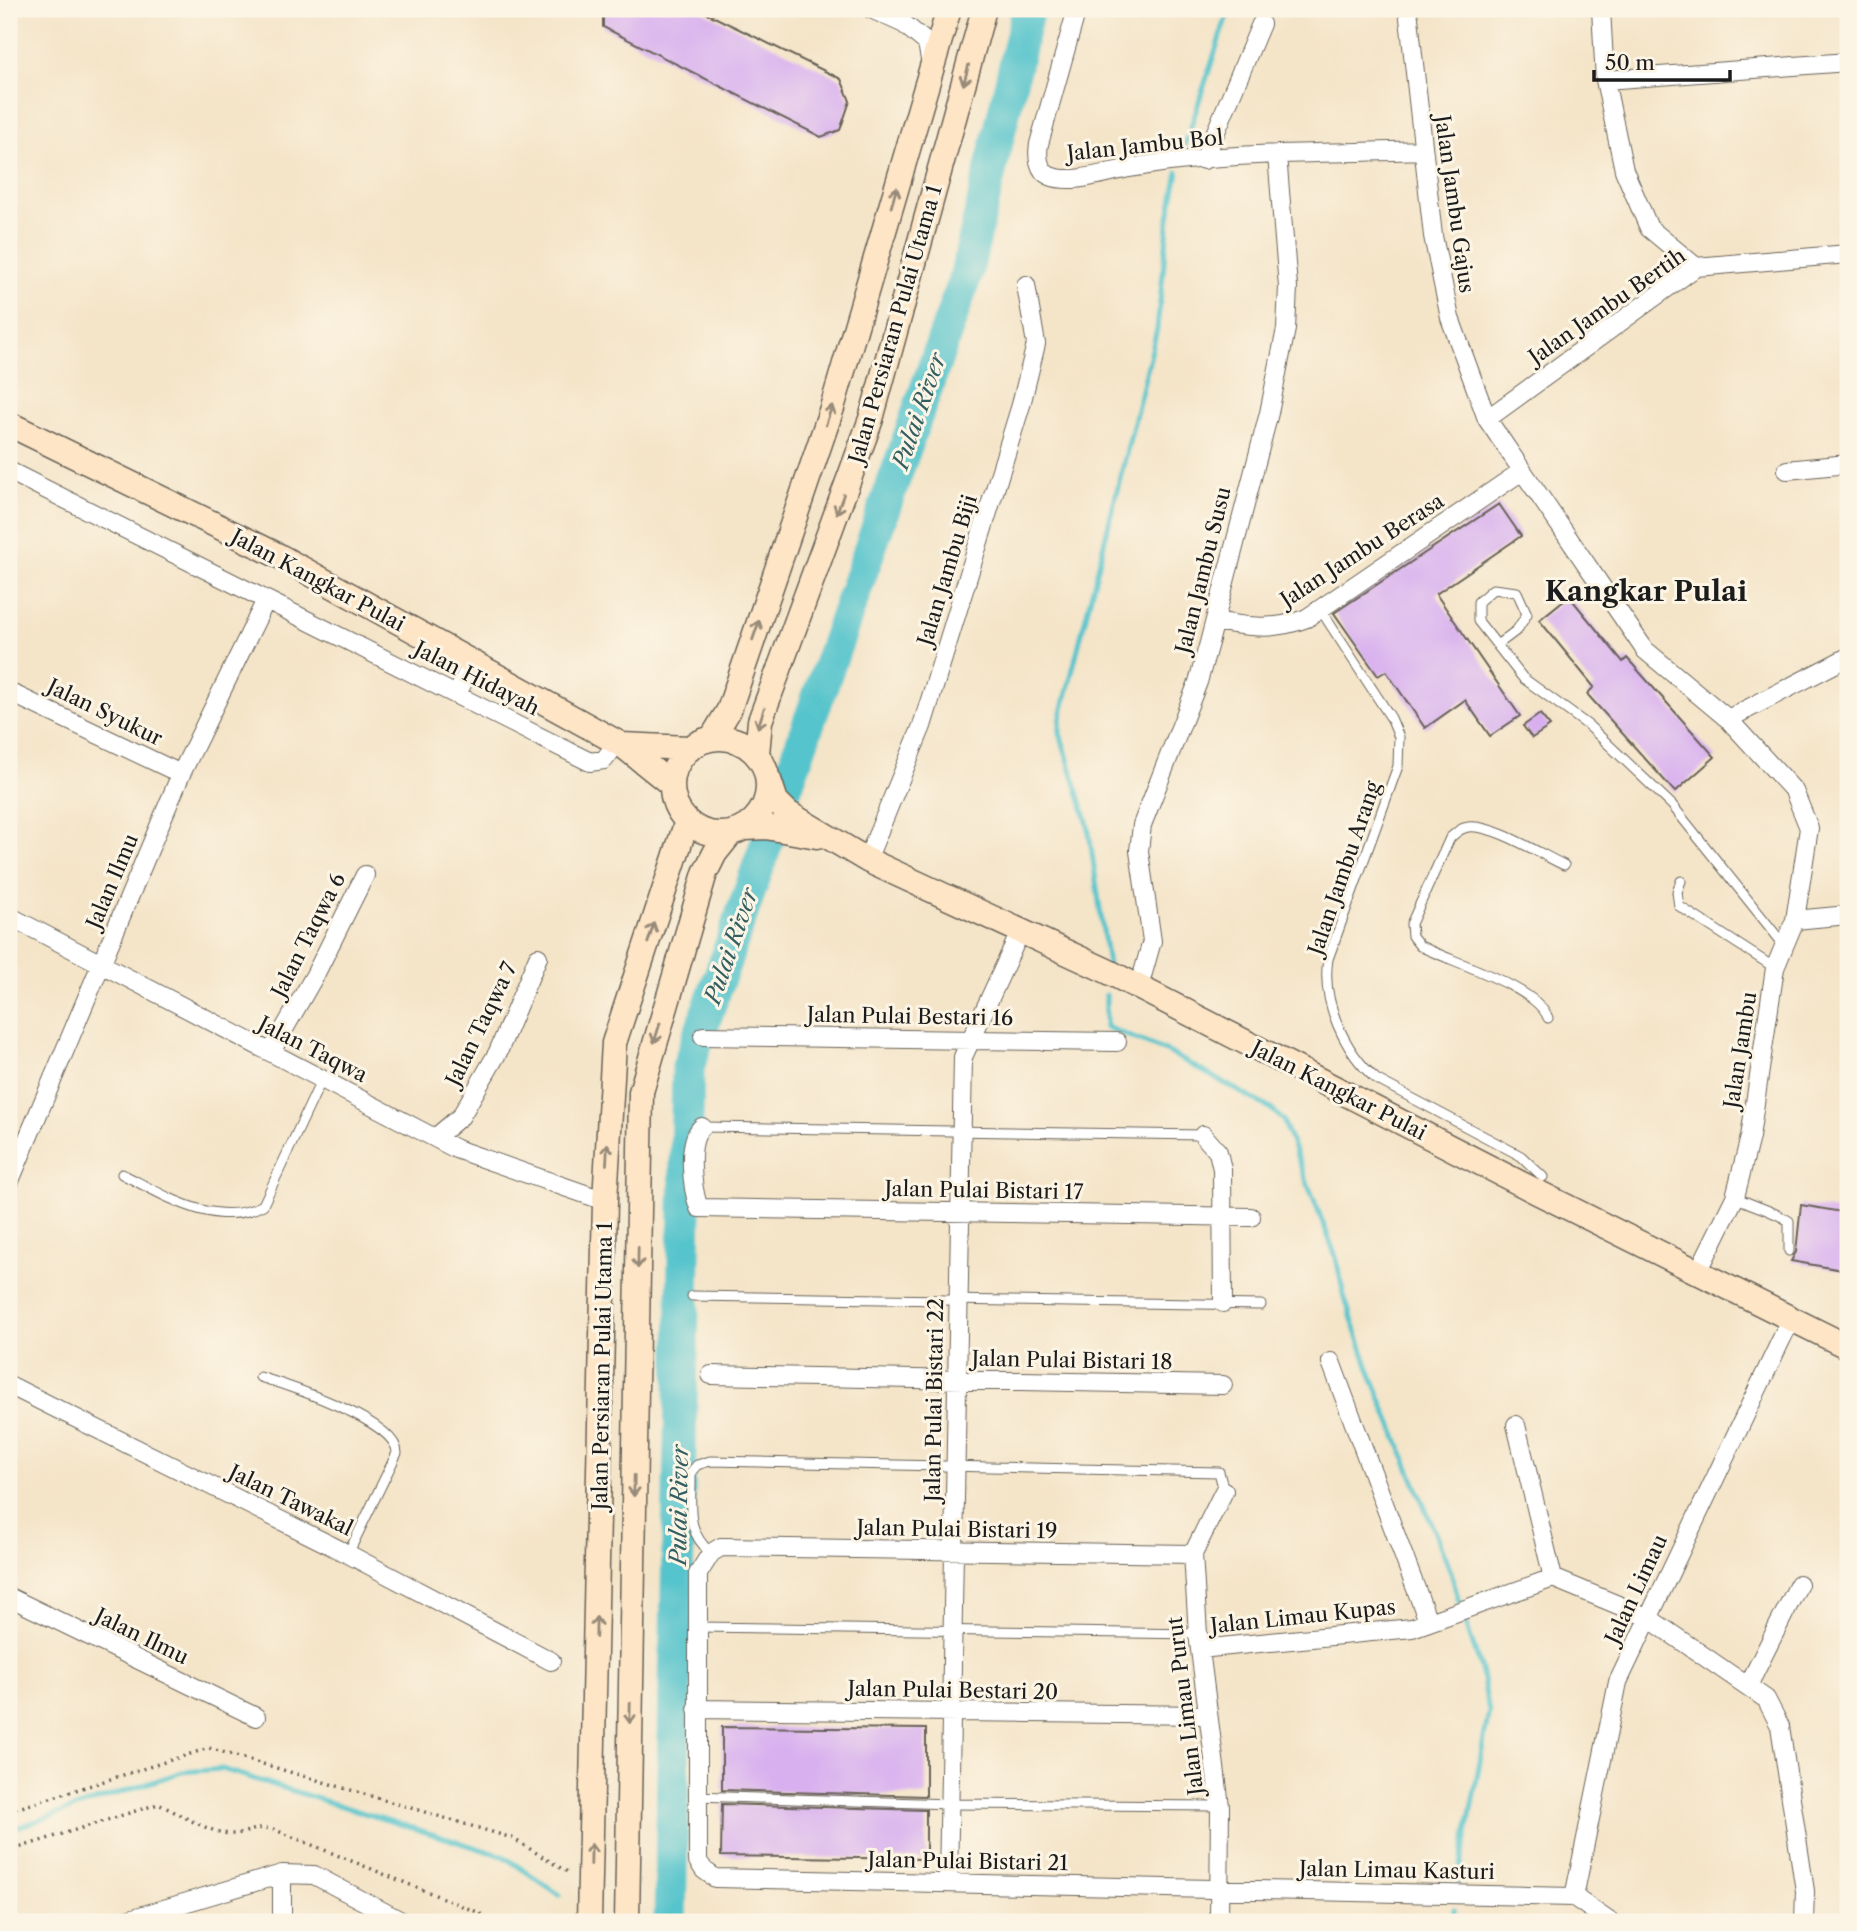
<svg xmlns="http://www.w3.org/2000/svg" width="1857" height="1931" font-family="'Libre Caslon Text',serif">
	<rect width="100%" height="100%" fill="#fcf5e5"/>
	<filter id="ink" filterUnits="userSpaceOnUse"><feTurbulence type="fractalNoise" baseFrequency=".0143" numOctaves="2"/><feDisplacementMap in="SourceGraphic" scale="14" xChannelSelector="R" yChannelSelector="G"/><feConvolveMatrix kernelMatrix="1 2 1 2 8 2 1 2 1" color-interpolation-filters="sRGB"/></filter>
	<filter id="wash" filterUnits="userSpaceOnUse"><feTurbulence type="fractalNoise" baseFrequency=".00686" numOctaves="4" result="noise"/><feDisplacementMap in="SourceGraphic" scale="28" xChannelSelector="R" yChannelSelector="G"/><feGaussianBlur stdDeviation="1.57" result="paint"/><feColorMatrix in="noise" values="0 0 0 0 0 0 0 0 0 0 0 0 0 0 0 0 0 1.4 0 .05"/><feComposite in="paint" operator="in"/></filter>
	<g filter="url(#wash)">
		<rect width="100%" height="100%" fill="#f4e4c8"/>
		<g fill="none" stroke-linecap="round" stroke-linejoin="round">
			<path stroke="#56c4cc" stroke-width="5" d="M1183 151 1229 9
				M1108 965 1088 825 1060 733V721L1157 329 1169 217 1178 172
				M1106 995V1027L1168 1052 1271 1109 1283 1120 1336 1257 1344 1296 1372 1377 1451 1572 1459 1602
				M9 1830 182 1772 222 1769 503 1856 560 1895
				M1458 1882 1489 1711 1481 1669 1466 1624
				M1453 1922 1454 1910"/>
			<path stroke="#56c4cc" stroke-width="33" d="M670 1922 688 1067 966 275 1028 9"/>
		</g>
		<g id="blocks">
			<path fill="#d8b0ef" d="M610 9H698L841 79 850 101 840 130 821 137 603 27V14Z
				M1499 504 1521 536 1436 594 1520 716 1490 736 1465 700 1425 728 1386 671 1378 676 1334 613Z
				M1569 596 1623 662 1627 658 1715 757 1675 792 1587 694 1594 687 1539 620Z
				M1540 714 1550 726 1532 738 1523 726Z
				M1801 1205 1848 1213V1271L1791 1261 1796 1252Z
				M722 1727 926 1729V1796L722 1790Z
				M722 1804 926 1810V1859L721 1856Z"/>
		</g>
	</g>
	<g filter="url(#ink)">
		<use href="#blocks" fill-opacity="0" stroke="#686258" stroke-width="2"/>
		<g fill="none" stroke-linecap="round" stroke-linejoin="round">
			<defs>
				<path id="lane" d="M1320 609 1391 718 1399 737 1398 766 1328 959C1321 1002 1345 1052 1376 1079L1521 1156 1543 1177
					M1497 645 1517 630 1527 614 1517 592 1493 589 1478 602V621L1523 678 1589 726 1672 805 1784 945
					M1681 881 1677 892 1679 906 1775 968
					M1548 1018C1537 987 1452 962 1420 946L1412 936 1411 924 1450 838C1456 833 1460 828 1468 827 1491 823 1542 855 1564 865
					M702 1127 1203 1135
					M122 1174C164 1195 217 1230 263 1205L322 1079
					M1735 1197C1753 1206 1772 1210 1789 1221V1251
					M692 1296 1261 1305
					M260 1377C289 1386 397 1421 397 1453L348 1554
					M711 1553C684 1530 692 1505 691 1472L697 1465 710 1461 1219 1472 1224 1491
					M698 1627 1198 1634
					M696 1796 950 1804 1220 1806"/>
				<path id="street" d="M871 9 904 24 927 43 931 65
					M1077 9 1039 144C1037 155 1038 171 1050 176 1072 185 1107 172 1130 168 1225 151 1326 154 1423 150
					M1408 9 1433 236 1450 318 1487 419 1645 650 1728 719 1794 791 1809 828 1795 920 1775 968 1750 1137 1735 1197 1698 1272
					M1601 9 1605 80 1624 170 1649 228 1696 267
					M1605 80 1848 62
					M1204 160 1261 24
					M1487 419 1696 267 1848 254
					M1787 470 1848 464
					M9 471 590 762 604 760 617 743
					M1215 621C1248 627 1275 631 1307 618L1522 471
					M9 692 181 774
					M458 693 471 664
					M1728 719 1848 657
					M867 860 922 726 1021 405 1036 344 1026 285
					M9 916 456 1149 605 1201
					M1795 920 1848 915
					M1139 987 1152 941 1139 851 1142 825 1198 682 1209 643 1269 413 1286 329 1288 287 1277 155
					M703 1036 1117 1042
					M271 1052 315 975 365 875
					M702 1127C686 1141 692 1189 699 1208L1251 1217
					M1203 1135 1218 1152 1222 1169 1223 1303
					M435 1138 461 1116 498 1052 538 957
					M9 1183 181 774 266 600
					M1331 1362 1428 1621
					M711 1375 1223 1385
					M9 1385 348 1554 551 1661
					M1516 1425 1553 1578
					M1193 1554 721 1547 711 1553 698 1574V1861L704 1870 715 1878 1574 1897
					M9 1597 256 1717
					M1200 1649 1412 1628 1553 1578 1647 1617 1766 1699 1780 1726 1805 1891 1804 1922
					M1748 1686 1799 1584
					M697 1709 1208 1715
					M948 1883 963 1057 1021 930
					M1574 1897 1618 1682 1791 1319
					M1574 1897 1610 1922
					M120 1922 282 1874 314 1875 403 1922
					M282 1922V1874
					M1219 1922 1220 1806 1198 1634 1193 1554 1224 1491"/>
				<path id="secondary" d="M9 424 279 556 622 745 672 785
					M672 786a48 48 0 1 1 96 0a48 48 0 1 1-96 0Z
					M712 738 729 710 832 408 949 9
					M622 745 689 748
					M757 754 760 721 871 419 984 9
					M769 780 776 801 788 813 867 860 1107 971 1537 1192 1848 1347
					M745 828 766 827 817 836
					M589 1922 605 1201 614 1043 687 821
					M627 1922 641 1092 705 873 715 853 731 833"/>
			</defs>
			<use href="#lane" stroke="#686258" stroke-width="11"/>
			<use href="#street" stroke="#686258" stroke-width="20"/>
			<use href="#secondary" stroke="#686258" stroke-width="27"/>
			<path stroke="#686258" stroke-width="3.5" stroke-dasharray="2 5" stroke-linecap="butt" d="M9 1811 209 1748 512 1838 569 1873
				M9 1864 18 1848 158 1804C179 1813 207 1832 230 1834 245 1835 257 1825 273 1829L482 1914 489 1922"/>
			<use href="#lane" stroke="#fff" stroke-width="9"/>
			<use href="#street" stroke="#fff" stroke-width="18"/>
			<use href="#secondary" stroke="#fde5c5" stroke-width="24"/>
		</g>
		<defs><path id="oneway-shaft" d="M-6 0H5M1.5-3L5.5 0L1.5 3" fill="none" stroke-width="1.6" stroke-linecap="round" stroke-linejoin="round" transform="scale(1.75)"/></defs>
		<g stroke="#988b79">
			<use href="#oneway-shaft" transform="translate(966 75) rotate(105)"/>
			<use href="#oneway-shaft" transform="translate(894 197) rotate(-74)"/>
			<use href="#oneway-shaft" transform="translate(829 415) rotate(-72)"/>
			<use href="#oneway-shaft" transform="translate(840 504) rotate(110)"/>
			<use href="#oneway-shaft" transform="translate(756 630) rotate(-71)"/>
			<use href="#oneway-shaft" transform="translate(761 718) rotate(108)"/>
			<use href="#oneway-shaft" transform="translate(651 933) rotate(-72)"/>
			<use href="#oneway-shaft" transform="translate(657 1033) rotate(107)"/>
			<use href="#oneway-shaft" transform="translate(607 1154) rotate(-87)"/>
			<use href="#oneway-shaft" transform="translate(638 1258) rotate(91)"/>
			<use href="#oneway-shaft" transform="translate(634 1486) rotate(91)"/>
			<use href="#oneway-shaft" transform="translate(596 1627) rotate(-89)"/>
			<use href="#oneway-shaft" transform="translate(630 1713) rotate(91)"/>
			<use href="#oneway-shaft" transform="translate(591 1854) rotate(-89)"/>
		</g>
	</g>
	<g text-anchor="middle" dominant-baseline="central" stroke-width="6" stroke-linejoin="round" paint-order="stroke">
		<g font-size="21" fill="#1c1c1c" stroke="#fcf5e5">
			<text transform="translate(1145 145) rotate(-6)">Jalan Jambu Bol</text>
			<text transform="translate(1455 204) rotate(82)">Jalan Jambu Gajus</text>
			<text transform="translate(1607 306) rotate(-35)">Jalan Jambu Bertih</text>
			<text transform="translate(895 324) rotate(-74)">Jalan Persiaran Pulai Utama 1</text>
			<text transform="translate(1362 550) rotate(-33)">Jalan Jambu Berasa</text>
			<text transform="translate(947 570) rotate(-73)">Jalan Jambu Biji</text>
			<text transform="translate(1203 570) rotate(-76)">Jalan Jambu Susu</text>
			<text transform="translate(318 580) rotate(28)">Jalan Kangkar Pulai</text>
			<text transform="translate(477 678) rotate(27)">Jalan Hidayah</text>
			<text transform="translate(105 712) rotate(26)">Jalan Syukur</text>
			<text transform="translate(1344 868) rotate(-71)">Jalan Jambu Arang</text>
			<text transform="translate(112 881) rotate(-67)">Jalan Ilmu</text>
			<text transform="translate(308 935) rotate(-63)">Jalan Taqwa 6</text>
			<text transform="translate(910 1016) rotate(1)">Jalan Pulai Bestari 16</text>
			<text transform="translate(481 1024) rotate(-64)">Jalan Taqwa 7</text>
			<text transform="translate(313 1049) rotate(27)">Jalan Taqwa</text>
			<text transform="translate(1740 1050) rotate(-81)">Jalan Jambu</text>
			<text transform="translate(1339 1090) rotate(27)">Jalan Kangkar Pulai</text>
			<text transform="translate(984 1190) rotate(1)">Jalan Pulai Bistari 17</text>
			<text transform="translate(1072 1360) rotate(1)">Jalan Pulai Bistari 18</text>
			<text transform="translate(602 1366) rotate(-89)">Jalan Persiaran Pulai Utama 1</text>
			<text transform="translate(934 1400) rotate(-89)">Jalan Pulai Bistari 22</text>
			<text transform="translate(291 1500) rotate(26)">Jalan Tawakal</text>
			<text transform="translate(957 1529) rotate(1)">Jalan Pulai Bistari 19</text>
			<text transform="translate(1636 1589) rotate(-65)">Jalan Limau</text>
			<text transform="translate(1303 1616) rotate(-6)">Jalan Limau Kupas</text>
			<text transform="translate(142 1636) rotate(26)">Jalan Ilmu</text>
			<text transform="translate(953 1690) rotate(1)">Jalan Pulai Bestari 20</text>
			<text transform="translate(1185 1706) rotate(-97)">Jalan Limau Purut</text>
			<text transform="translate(968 1861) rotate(1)">Jalan Pulai Bistari 21</text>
			<text transform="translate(1397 1870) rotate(1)">Jalan Limau Kasturi</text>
		</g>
		<g font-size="23" font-style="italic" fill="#335f62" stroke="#fcf5e5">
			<text transform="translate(919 411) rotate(-71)">Pulai River</text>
			<text transform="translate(731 946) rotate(-71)">Pulai River</text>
			<text transform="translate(679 1505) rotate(-89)">Pulai River</text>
		</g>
		<g font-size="28" font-weight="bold" fill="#1c1c1c" stroke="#fcf5e5">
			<text x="1646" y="591">Kangkar Pulai</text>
		</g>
	</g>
	<rect width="1857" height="1931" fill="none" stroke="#fcf5e5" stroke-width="35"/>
	<path d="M1594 70v10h136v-10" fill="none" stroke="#1c1c1c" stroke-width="3.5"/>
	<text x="1605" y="70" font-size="21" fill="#1c1c1c" stroke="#fcf5e5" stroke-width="5" paint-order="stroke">50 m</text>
</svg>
